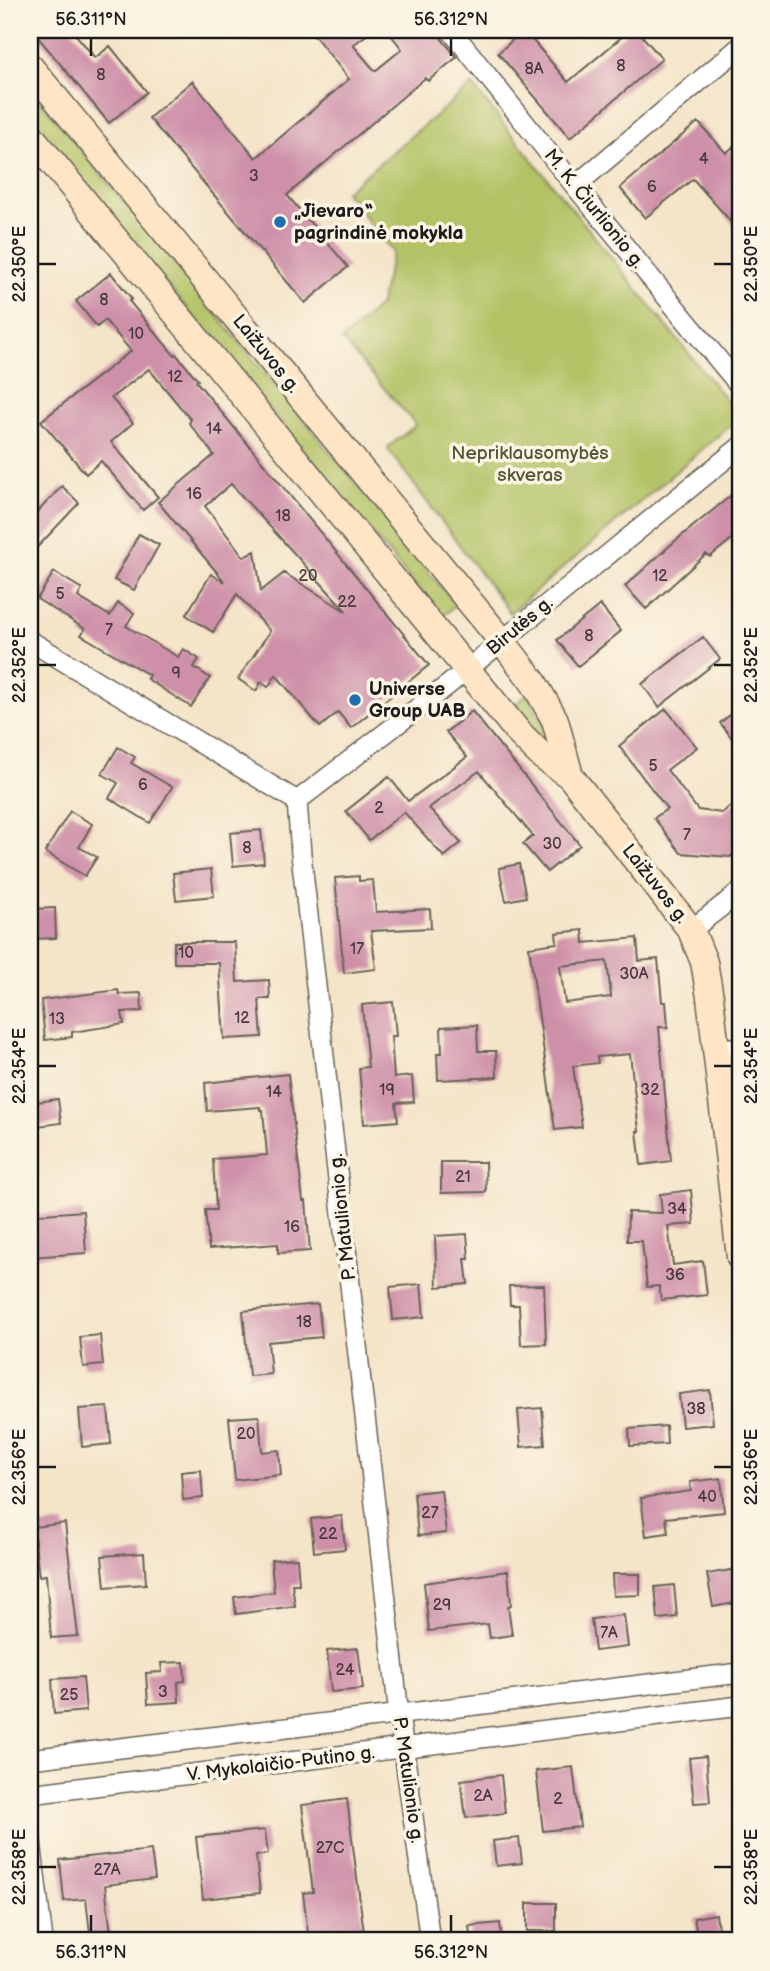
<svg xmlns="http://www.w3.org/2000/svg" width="770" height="1971" font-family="'Balsamiq Sans',sans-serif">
	<rect width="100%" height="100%" fill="#fcf5e5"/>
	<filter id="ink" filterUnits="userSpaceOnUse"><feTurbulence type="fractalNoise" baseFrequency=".0143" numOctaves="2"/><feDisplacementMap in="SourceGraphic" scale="14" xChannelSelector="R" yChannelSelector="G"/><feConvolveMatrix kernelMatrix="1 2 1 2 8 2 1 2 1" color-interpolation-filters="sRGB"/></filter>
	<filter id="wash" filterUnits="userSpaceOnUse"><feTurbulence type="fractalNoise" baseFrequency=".00686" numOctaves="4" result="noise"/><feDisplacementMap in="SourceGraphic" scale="28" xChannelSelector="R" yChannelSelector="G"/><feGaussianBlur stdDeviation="1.57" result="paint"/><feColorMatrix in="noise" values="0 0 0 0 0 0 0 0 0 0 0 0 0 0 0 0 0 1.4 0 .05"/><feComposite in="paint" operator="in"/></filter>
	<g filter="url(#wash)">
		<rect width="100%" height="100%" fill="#f4e4c8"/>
		<path fill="#b2c265" stroke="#676f40" stroke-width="2" d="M472 85 740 417 510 613 387 448 416 425 342 340 379 306 393 252 345 192Z
			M30 88 456 605 441 617 30 118Z
			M527 694 555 743 549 748 513 706Z"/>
		<g id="blocks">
			<path fill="#ce90a9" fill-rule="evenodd" d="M32 30H72L95 58 110 46 147 92 109 123Z
				M310 30H373L353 45 375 71 402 49 387 30H439L441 38 457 57 428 81 425 78 287 195 348 267 305 303 149 118 192 81 256 158 349 79Z
				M524 30 568 82 630 30H637L662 59 570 138 498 53Z
				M698 122 726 153 740 141V232L693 179 645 218 620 188Z
				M111 273 132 299 129 301 174 355 176 354 198 380 196 381 429 665 351 728 338 712 320 727 276 675 268 687 261 682 256 691 238 679 270 631 237 594 213 632 186 615 211 574 225 582 158 502 214 455 189 423 191 420 149 369 111 398 133 423 111 442 158 497 143 510 101 461 86 474 41 421 131 351 105 320 97 327 76 301ZM231 484 292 551 347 612 284 573 261 591 255 551 244 557 205 506Z
				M62 486 79 503 30 555V520Z
				M740 488V532L710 557 706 554 646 609 625 586 674 542Z
				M139 534 159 545 134 590 114 580Z
				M54 572 82 589 78 597 110 616 118 603 134 613 126 626 178 657 183 649 199 659 194 667 210 678 191 707 147 679 149 675 81 635 85 629 37 599Z
				M600 605 621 631 578 666 557 640Z
				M703 637 720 659 659 707 642 684Z
				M740 707V748L720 723Z
				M666 709 697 747 667 770 698 810 722 813 740 798V849L730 857 681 853 654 818 667 809 619 746Z
				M472 711 580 845 547 872 523 844 533 836 479 771 429 808 461 843 444 857 404 812 369 840 346 811 389 777 408 801 467 757 446 732Z
				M118 747 135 757 131 763 172 787 150 823 109 798 118 783 102 774Z
				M70 811 92 824 79 847 97 857 85 876 45 852Z
				M261 830 264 863 233 866 230 833Z
				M519 864 526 897 506 901 499 868Z
				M211 869 214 896 176 900 173 873Z
				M359 876V881L373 880 376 912 430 909 431 928 371 931 376 969 344 973 335 878Z
				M55 908 56 938 32 939 31 909Z
				M583 930 584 943 637 938 639 961 658 959 662 1002H666L668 1027H659L671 1161 641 1165 637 1131H639L630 1054 597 1057 598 1063 573 1066 582 1127 555 1130 529 947 557 943 556 933ZM607 961 611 997 565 1003 560 966Z
				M174 942H235L237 982 269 980 270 999H259L262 1037 224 1039 219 963H174Z
				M118 990 119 994 141 993 142 1011 122 1012 124 1024 72 1032V1037L45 1040 41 1000Z
				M393 1002 396 1036H391L394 1078 412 1076 414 1102 396 1103 398 1121 364 1124 359 1068 368 1067 362 1005Z
				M477 1025 478 1051H496L497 1077 438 1080 437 1053H442L441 1027Z
				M288 1074 303 1201H306L310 1251 278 1253V1244L209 1249 205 1210H216L213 1159 267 1155 263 1110H260V1107L207 1111 205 1083Z
				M58 1099 61 1123 30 1127V1103Z
				M441 1162H485L486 1192 441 1193Z
				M691 1190 694 1224 668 1226 673 1265 703 1261 707 1295 661 1300 659 1286 647 1287 642 1241H627L628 1212 662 1213 660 1194Z
				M83 1211 86 1253 30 1257V1215Z
				M467 1234 469 1259H465L468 1284 437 1287 435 1236Z
				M421 1284 424 1317 393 1320 390 1287Z
				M544 1285 546 1344 521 1345 519 1305H510L509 1286Z
				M318 1304 322 1337 268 1342 271 1374 249 1376 243 1311Z
				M100 1335 103 1365 83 1367 80 1337Z
				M710 1390 713 1424 682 1427 679 1394Z
				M108 1407 111 1444 82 1447 79 1409Z
				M542 1408 545 1445 521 1447 518 1410Z
				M259 1416 262 1452 279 1450 281 1475 235 1480 229 1418Z
				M666 1426 667 1444 630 1446 629 1429Z
				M201 1470 203 1498 183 1500 181 1472Z
				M721 1478 724 1512 666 1518 668 1533 646 1536 641 1498 691 1491 690 1482Z
				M441 1490 446 1533 418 1536 414 1493Z
				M342 1516 345 1549 314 1552 311 1519Z
				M65 1523 78 1636 51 1638 46 1575 39 1576 33 1527Z
				M144 1553 146 1584 105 1587 102 1556Z
				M297 1558 299 1584H292L295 1606 236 1614 234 1597 274 1592 271 1560Z
				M737 1569 740 1602 713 1607 707 1574Z
				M508 1571 511 1605 508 1606 512 1635 490 1638 488 1624 429 1631 424 1583Z
				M612 1574H640V1595L613 1596Z
				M674 1585 677 1617 658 1619 655 1587Z
				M624 1615 628 1647 595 1651 591 1619Z
				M358 1648 363 1689 331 1692 327 1651Z
				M184 1662 185 1681 178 1682 179 1702 148 1704 146 1673 162 1672 161 1663Z
				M83 1677 86 1711 54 1714 52 1679Z
				M706 1756 710 1802 694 1803 689 1758Z
				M573 1767 580 1827 543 1831 536 1771Z
				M501 1775 505 1813 466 1818 461 1780Z
				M347 1799 365 1941H309L303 1893 313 1892 302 1805Z
				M265 1830 268 1854 256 1856 260 1893 203 1899 196 1837Z
				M519 1838 522 1863 496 1866 493 1841Z
				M151 1850 155 1879 105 1885 112 1941H91L86 1899 64 1901 60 1860Z
				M527 1903H556V1931H527Z
				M716 1914 720 1941H698L694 1918Z
				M500 1923 502 1941H471L469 1926Z"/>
		</g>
	</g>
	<g filter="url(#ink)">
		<use href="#blocks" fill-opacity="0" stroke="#686258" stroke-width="2"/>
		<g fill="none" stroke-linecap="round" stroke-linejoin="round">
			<defs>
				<path id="street" d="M451 30 575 186 740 386
					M575 186 740 47
					M30 641 297 801 301 854 399 1715 430 1941
					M297 801 448 685 740 447
					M691 930 740 892
					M716 1050 740 1047
					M30 1759 740 1673
					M30 1794 740 1706
					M30 1833 43 1941"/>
				<path id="secondary" d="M30 67 502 641 534 683 555 720 570 776
					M30 135 519 733 543 757 570 776 691 930 704 962 710 997 740 1257"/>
			</defs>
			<use href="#street" stroke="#686258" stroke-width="22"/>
			<use href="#secondary" stroke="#686258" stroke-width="29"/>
			<use href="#street" stroke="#fff" stroke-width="19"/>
			<use href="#secondary" stroke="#fde5c5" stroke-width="26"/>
		</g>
	</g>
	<path fill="none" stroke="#1c1c1c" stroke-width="2.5" d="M91 38V56M451 38V56M38 264H56M714 264H732M38 665H56M714 665H732M38 1066H56M714 1066H732M38 1467H56M714 1467H732M38 1867H56M714 1867H732M91 1915V1932M451 1915V1932"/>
	<g fill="#1f6fb2" stroke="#fcf5e5" stroke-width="2.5">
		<circle cx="280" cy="222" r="7"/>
		<circle cx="355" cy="700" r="7"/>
	</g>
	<g text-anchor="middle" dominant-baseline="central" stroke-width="7" stroke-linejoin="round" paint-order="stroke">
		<g font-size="16" fill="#48393f">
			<text x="621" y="66">8</text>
			<text x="534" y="69">8A</text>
			<text x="101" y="75">8</text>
			<text x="704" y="159">4</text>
			<text x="254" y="176">3</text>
			<text x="652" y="187">6</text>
			<text x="104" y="300">8</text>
			<text x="136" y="334">10</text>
			<text x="175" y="377">12</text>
			<text x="214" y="429">14</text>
			<text x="194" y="494">16</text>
			<text x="283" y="516">18</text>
			<text x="308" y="576">20</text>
			<text x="660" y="576">12</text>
			<text x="60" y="594">5</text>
			<text x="347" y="602">22</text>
			<text x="109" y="630">7</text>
			<text x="589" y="636">8</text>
			<text x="176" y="673">9</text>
			<text x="653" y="766">5</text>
			<text x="143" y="785">6</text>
			<text x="379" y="808">2</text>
			<text x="687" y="835">7</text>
			<text x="552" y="844">30</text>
			<text x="247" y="848">8</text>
			<text x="357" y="949">17</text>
			<text x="186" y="953">10</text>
			<text x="634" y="974">30A</text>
			<text x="242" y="1018">12</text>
			<text x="57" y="1019">13</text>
			<text x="387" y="1090">19</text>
			<text x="650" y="1090">32</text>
			<text x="274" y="1092">14</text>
			<text x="463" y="1177">21</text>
			<text x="677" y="1209">34</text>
			<text x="292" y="1227">16</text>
			<text x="675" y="1275">36</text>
			<text x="304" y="1322">18</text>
			<text x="696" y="1409">38</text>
			<text x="246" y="1434">20</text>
			<text x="707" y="1497">40</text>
			<text x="430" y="1513">27</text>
			<text x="328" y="1534">22</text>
			<text x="442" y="1605">29</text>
			<text x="609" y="1633">7A</text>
			<text x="345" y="1670">24</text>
			<text x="163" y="1692">3</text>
			<text x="69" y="1695">25</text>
			<text x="483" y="1796">2A</text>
			<text x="558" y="1799">2</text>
			<text x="330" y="1848">27C</text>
			<text x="107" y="1870">27A</text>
		</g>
		<g font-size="19" fill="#1c1c1c" stroke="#fcf5e5">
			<text transform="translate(594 209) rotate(51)">M. K. Čiurlionio g.</text>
			<text transform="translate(266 354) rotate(51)">Laižuvos g.</text>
			<text transform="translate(520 626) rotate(-40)">Birutės g.</text>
			<text transform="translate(655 884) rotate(52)">Laižuvos g.</text>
			<text transform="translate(343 1217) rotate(-96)">P. Matulionio g.</text>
			<text transform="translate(281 1764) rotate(-7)">V. Mykolaičio-Putino g.</text>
			<text transform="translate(408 1780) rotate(82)">P. Matulionio g.</text>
		</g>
		<g font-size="19" font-weight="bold" fill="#1c1c1c" stroke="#fcf5e5" text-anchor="start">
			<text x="294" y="211">„Jievaro“<tspan x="294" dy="22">pagrindinė mokykla</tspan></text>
			<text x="369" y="689">Universe<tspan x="369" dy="22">Group UAB</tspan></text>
		</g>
		<g font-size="19" fill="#505636" stroke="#fcf5e5">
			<text x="530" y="453">Nepriklausomybės<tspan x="530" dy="22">skveras</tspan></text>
		</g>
	</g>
	<rect width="770" height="1971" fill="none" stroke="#fcf5e5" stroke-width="77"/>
	<rect x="38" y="38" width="694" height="1894" fill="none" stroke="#1c1c1c" stroke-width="2.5"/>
	<g font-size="18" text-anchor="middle" fill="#1c1c1c">
		<text x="91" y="25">56.311°N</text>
		<text x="451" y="25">56.312°N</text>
		<text transform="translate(751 264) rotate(-90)" y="6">22.350°E</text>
		<text transform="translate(19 264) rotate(-90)" y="6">22.350°E</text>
		<text transform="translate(19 665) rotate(-90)" y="6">22.352°E</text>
		<text transform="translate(751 665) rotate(-90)" y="6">22.352°E</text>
		<text transform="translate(19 1066) rotate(-90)" y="6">22.354°E</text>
		<text transform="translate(751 1066) rotate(-90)" y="6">22.354°E</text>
		<text transform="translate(19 1467) rotate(-90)" y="6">22.356°E</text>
		<text transform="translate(751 1467) rotate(-90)" y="6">22.356°E</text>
		<text transform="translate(19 1867) rotate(-90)" y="6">22.358°E</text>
		<text transform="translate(751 1867) rotate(-90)" y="6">22.358°E</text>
		<text x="91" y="1958">56.311°N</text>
		<text x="451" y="1958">56.312°N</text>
	</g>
</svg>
